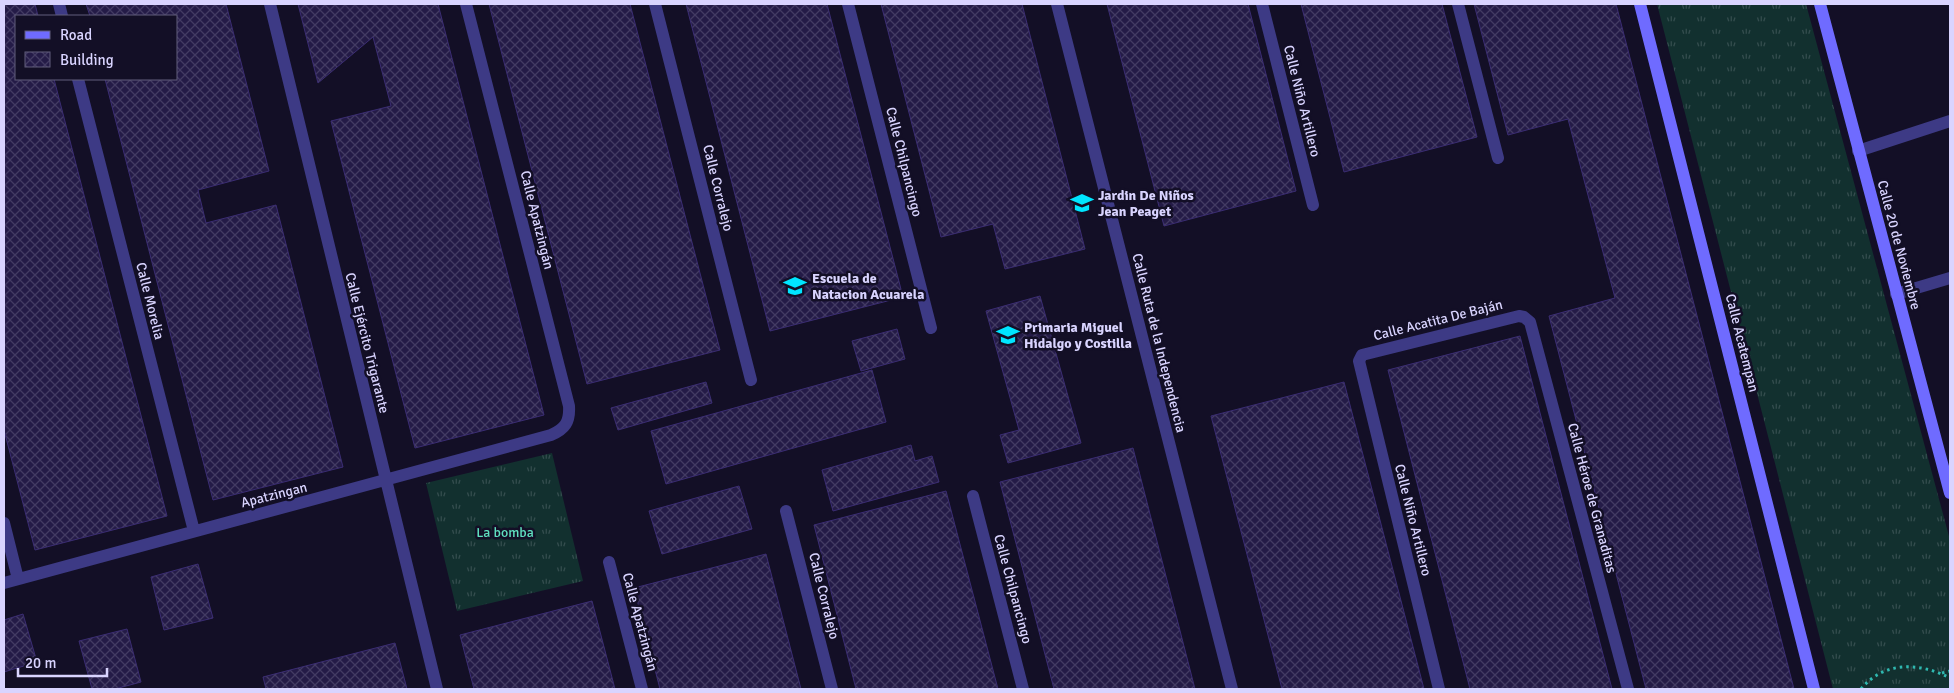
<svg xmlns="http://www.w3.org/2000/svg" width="1954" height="693" font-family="Signika,sans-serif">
	<defs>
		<pattern id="grass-tufts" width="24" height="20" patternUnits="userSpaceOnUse" patternTransform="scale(1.25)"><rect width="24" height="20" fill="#12302f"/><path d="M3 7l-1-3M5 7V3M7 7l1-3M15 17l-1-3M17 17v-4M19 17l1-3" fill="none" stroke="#344d4e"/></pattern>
		<pattern id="building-cross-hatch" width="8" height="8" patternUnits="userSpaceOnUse" patternTransform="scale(1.25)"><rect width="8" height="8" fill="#241b47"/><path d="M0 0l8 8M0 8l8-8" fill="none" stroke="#433b63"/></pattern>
	</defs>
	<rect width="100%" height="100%" fill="#130f26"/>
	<path fill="url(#grass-tufts)" d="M1657 4H1806L1950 540V689H1833Z
		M552 453 583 581 457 611 426 483Z"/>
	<path fill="url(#building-cross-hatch)" stroke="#3b2d73" d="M4 4H35L38 16H16V79H54L167 516 35 550 4 430Z
		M86 4H226L269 171 198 190 206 223 276 205 343 467 213 500 105 79H176V16H90Z
		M298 4H438L544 415 415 448 331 121 391 106 373 37 318 83Z
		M489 4H630L720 350 587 384Z
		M686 4H827L903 297 770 331Z
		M881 4H1022L1085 249 1005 269 993 224 941 237Z
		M1107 4H1248L1296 191 1164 226Z
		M1301 4H1442L1477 137 1344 172Z
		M1474 4H1616L1794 689H1646L1549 316 1615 298 1568 119 1508 135Z
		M1040 296 1081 443 1008 463 1000 435 1019 430 986 311Z
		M897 329 905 359 861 371 852 341Z
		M1520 336 1612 689H1470L1388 370Z
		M872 370 886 422 666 484 651 431Z
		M706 382 712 403 618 430 611 408Z
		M1344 382 1424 689H1282L1211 416Z
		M911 445 915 461 932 456 939 482 833 511 822 470Z
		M1133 448 1195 689H1054L1000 482Z
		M739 486 752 529 662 554 649 511Z
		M946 491 998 689H856L814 525Z
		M766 554 801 689H660L634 588Z
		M198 564 213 618 164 630 151 577Z
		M592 601 615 689H474L460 635Z
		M23 614 37 662 4 672V620Z
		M127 629 141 682 115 689H92L79 641Z
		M395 643 407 689H266L263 677Z"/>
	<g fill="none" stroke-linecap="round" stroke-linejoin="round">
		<path stroke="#2fb8b0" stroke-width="3" stroke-dasharray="2.5 4" stroke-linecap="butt" d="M1942 673 1950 671
			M1861 689C1884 661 1919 662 1950 678"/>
		<path stroke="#3d3a85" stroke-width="12" d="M59 4 62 16
			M270 4 437 689
			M655 4 751 380
			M848 4 931 328
			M1057 4 1232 689
			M1262 4 1313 205
			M1458 4 1498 158
			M78 79 194 531
			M1858 151 1950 121
			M1896 294 1950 278
			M973 496 1023 689
			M786 511 832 689
			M4 523 18 579
			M609 562 642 689
			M4 583 551 435C565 429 570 422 569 406L466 4
			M1439 689 1359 361 1362 355 1366 354 1519 316 1524 317 1530 322 1628 689"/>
		<path stroke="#6f6bff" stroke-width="12" d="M1640 4 1814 689
			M1820 4 1950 493"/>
	</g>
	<defs>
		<symbol id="school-bare" viewBox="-9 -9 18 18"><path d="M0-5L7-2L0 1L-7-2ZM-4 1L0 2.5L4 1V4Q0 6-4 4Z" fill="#00e5ff" stroke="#130f26" stroke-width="2.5" paint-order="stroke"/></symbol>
	</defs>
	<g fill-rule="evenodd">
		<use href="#school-bare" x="1066" y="187" width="32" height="32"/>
		<use href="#school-bare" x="779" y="270" width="32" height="32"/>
		<use href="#school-bare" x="992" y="319" width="32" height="32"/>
	</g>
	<g text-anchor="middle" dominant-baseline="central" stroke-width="5" stroke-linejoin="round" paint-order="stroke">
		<g font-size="14" fill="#d9d4ff" stroke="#130f26">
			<text transform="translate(1302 101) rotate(76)">Calle Niño Artillero</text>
			<text transform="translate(904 162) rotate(76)">Calle Chilpancingo</text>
			<text transform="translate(718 188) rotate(76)">Calle Corralejo</text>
			<text transform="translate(537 220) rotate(76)">Calle Apatzingán</text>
			<text transform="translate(1899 245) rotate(75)">Calle 20 de Noviembre</text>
			<text transform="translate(150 301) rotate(76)">Calle Morelia</text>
			<text transform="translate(1438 320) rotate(-14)">Calle Acatita De Baján</text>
			<text transform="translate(367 343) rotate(76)">Calle Ejército Trigarante</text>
			<text transform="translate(1159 343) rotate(76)">Calle Ruta de la Independencia</text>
			<text transform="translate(1742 343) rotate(76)">Calle Acatempan</text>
			<text transform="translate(274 495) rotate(-14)">Apatzingan</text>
			<text transform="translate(1592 498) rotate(75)">Calle Héroe de Granaditas</text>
			<text transform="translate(1413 520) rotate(76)">Calle Niño Artillero</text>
			<text transform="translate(1013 589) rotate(75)">Calle Chilpancingo</text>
			<text transform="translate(824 596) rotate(76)">Calle Corralejo</text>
			<text transform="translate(640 622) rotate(75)">Calle Apatzingán</text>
		</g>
		<g font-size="14" font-weight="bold" fill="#d9d4ff" stroke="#130f26" text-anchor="start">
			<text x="1098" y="195">Jardin De Niños<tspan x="1098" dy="16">Jean Peaget</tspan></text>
			<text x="812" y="278">Escuela de<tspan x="812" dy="16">Natacion Acuarela</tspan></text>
			<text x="1024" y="327">Primaria Miguel<tspan x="1024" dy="16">Hidalgo y Costilla</tspan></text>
		</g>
		<g font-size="14" fill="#5fe0c0" stroke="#130f26">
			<text x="505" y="532">La bomba</text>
		</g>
	</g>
	<rect width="1954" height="693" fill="none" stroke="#d9d4ff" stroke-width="10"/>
	<rect x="15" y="15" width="162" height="65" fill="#130f26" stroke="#625e7d"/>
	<rect x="25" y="31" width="25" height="8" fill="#6f6bff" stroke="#625e7d"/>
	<text x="60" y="40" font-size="15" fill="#d9d4ff">Road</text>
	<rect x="25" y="52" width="25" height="15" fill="url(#building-cross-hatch)" stroke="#625e7d"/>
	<text x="60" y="65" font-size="15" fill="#d9d4ff">Building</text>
	<path d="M18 668v8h89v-8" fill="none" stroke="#d9d4ff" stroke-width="2.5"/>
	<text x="25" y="668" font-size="15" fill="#d9d4ff" stroke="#130f26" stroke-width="4" paint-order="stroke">20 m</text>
</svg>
